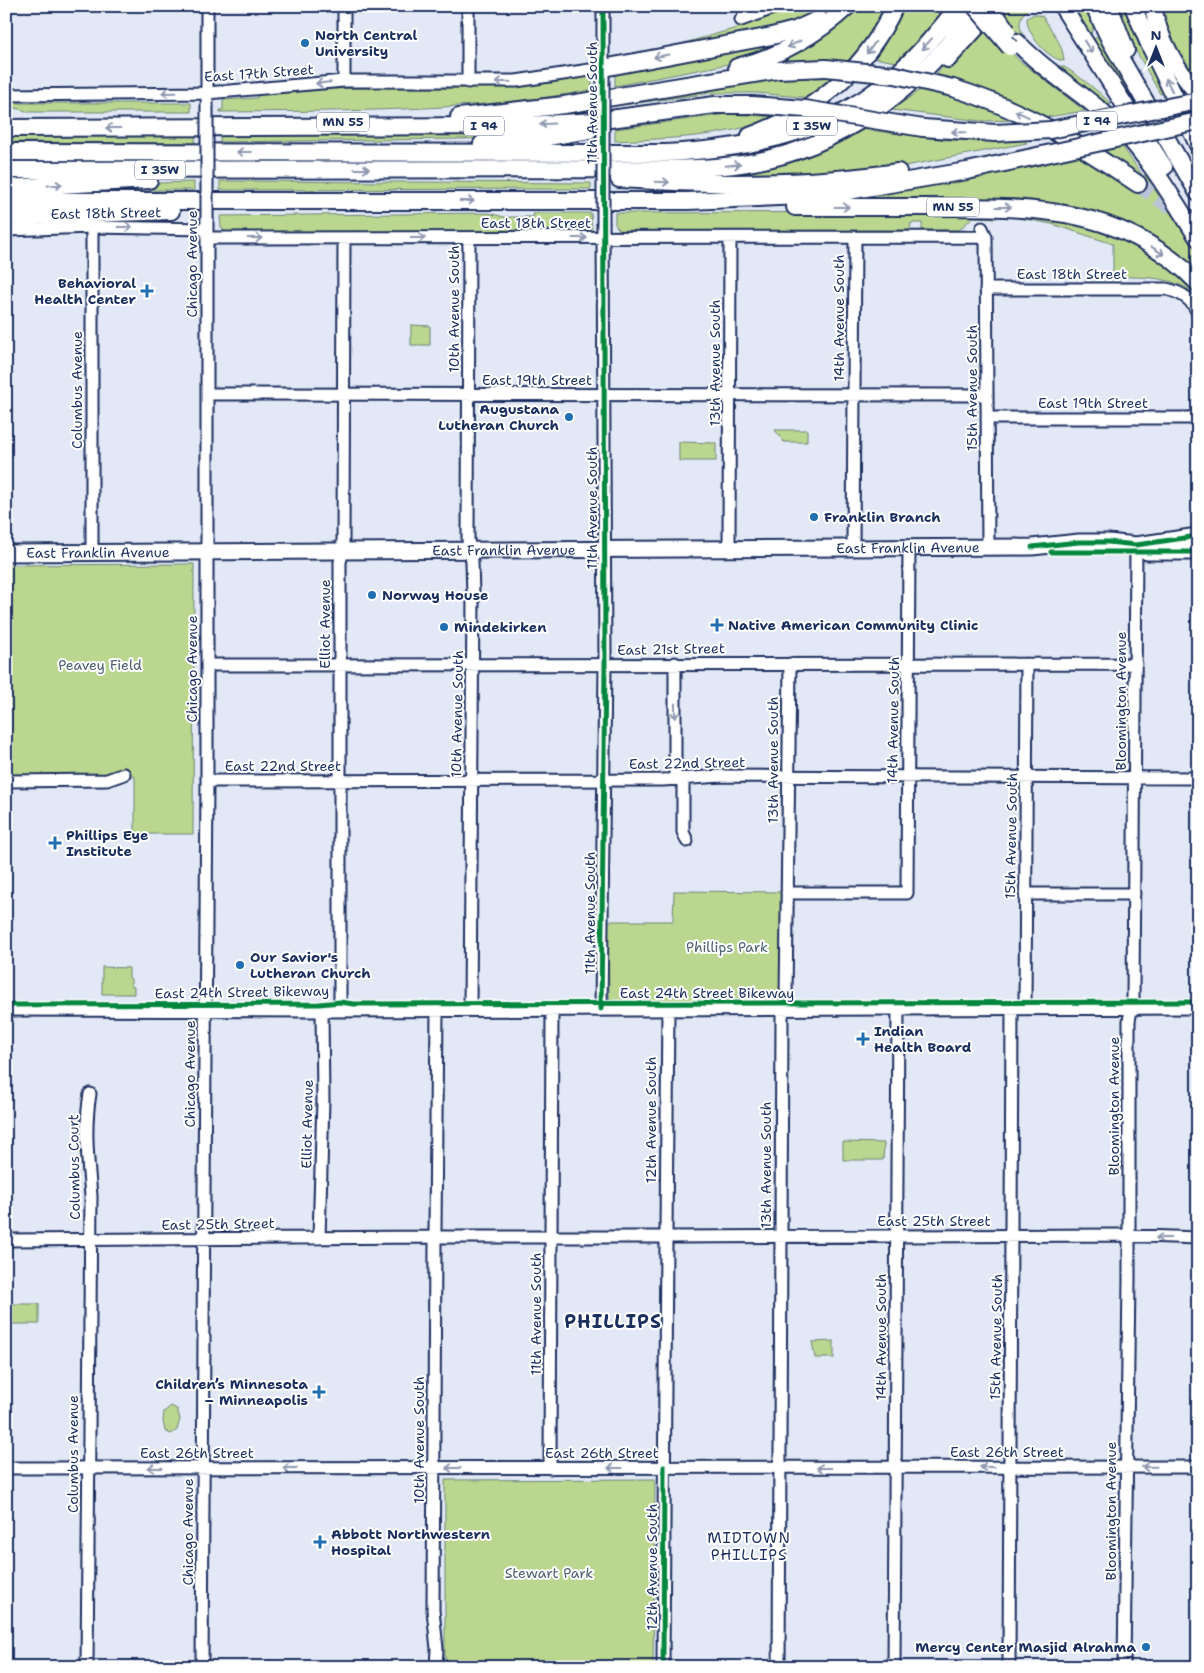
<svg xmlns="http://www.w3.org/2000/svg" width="1204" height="1673" font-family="'Shantell Sans',sans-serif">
	<rect width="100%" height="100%" fill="#e2e8f5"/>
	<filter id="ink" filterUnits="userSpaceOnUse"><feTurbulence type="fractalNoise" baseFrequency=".02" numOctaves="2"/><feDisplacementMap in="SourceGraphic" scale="10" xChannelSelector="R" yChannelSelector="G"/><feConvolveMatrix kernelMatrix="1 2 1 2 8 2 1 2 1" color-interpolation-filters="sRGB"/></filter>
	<g filter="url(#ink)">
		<path fill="#bbd78f" stroke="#6b8376" d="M795 6H832L804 23 628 59 744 26Z
			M853 6H888L852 61 801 60 766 65Z
			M898 6H945L928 29 896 62 868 57Z
			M1000 6H1032C1019 14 1017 25 1024 37L1011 27Z
			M1067 6H1085L1094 25 1090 37Z
			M1115 6H1130L1168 92 1160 94 1129 38Z
			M1164 6H1198V87L1176 58 1166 25Z
			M1034 14 1042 16C1051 30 1063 43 1064 61 1048 59 1026 34 1027 18Z
			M982 25 1021 62 1085 111 1048 117 990 92 935 75Z
			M807 34 739 62 615 86V71Z
			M1099 35 1135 100 1127 101 1092 41Z
			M1024 42C1037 47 1043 55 1053 63 1056 66 1060 66 1064 67 1074 72 1105 96 1111 104L1104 106Z
			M592 75V90C469 112 344 111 220 112V110H223V100L257 98V95C295 92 333 88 371 88 445 87 519 92 592 75Z
			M839 75 811 98 757 93H712L615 106V99L728 80Z
			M924 87 945 91 1022 120 981 121 892 110Z
			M6 103H191V112H29L12 107 11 112H6Z
			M728 114 779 117C721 138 675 138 615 141V129Z
			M861 129 946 140H1023L1027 143 894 168 710 180V173Z
			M510 134 490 138 461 139 220 142V136Z
			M195 136V143L6 142V137Z
			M1122 146 1143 176 1142 177 1102 150Z
			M1084 154 1134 189 1145 175 1198 254V278L1121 223 1070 205 1024 199H866V197L927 187Z
			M220 181 591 183V189L220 190Z
			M194 182V190H85L119 184Z
			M1015 212 1080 221 1140 245 1184 279 1198 297C1176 275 1141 277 1113 277V244L1052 224 998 214 997 218 973 217 959 230H922V223H911L910 230 620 231 615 224V213Z
			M488 213 504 217H533L534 213H591L592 233 225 232 221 227 220 216Z
			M411 325 430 326V345H411Z
			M775 430H807V442H784Z
			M679 442 716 443V461H679Z
			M194 564 193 834H135V776H6V565Z
			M674 891 782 892 780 1000H611L609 997 608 921H673Z
			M102 967 129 968V978L131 979V986L134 987V994H102Z
			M843 1142 884 1143 883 1160H843Z
			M6 1304H39V1324H6Z
			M834 1341V1358H815L812 1342Z
			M171 1406 177 1409 180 1419 177 1430 171 1434 165 1431 163 1421 164 1412Z
			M655 1479 653 1667H445V1480Z"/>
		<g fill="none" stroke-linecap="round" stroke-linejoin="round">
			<path stroke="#bac3d7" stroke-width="16" stroke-dasharray="16 8" stroke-linecap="butt" d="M1138 184 1183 215"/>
			<defs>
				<path id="minor" d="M207 6V99
					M603 6V74
					M741 20 779 6
					M741 20 749 6
					M344 81V6
					M468 82V6
					M6 95 207 93 344 81H516L603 68
					M982 228 986 237 988 548
					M6 230 92 227 207 229
					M207 238 986 237
					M469 238 468 540 472 562 473 595 470 1010
					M986 289H1166C1180 292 1193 299 1198 314
					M207 394 987 395
					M987 418H1190L1198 414
					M853 548 855 238
					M729 549 730 238
					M92 552V227
					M207 665 1136 664
					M675 778V663
					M683 778V832L687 841
					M6 781 107 780 124 774
					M207 781 663 780 722 776 1198 778
					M787 893H907L909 548
					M1025 894H1134
					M1025 1008 1027 664
					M601 1009 605 665 603 224
					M6 1010 322 1011 1198 1008
					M340 1011V562L343 551 344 238
					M666 1231 668 1010
					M435 1232 437 1009
					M440 1237H660
					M670 1237 1118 1235 1198 1238
					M319 1238 323 1100 322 1011
					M6 1240 430 1237
					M435 1242 433 1610 437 1649 436 1667
					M203 1332 207 781V220
					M6 1468 1198 1467
					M550 1468 552 1010
					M87 1667 91 1196C88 1161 84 1129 90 1094
					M202 1667 204 1337
					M663 1667 666 1242
					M779 1667 782 1017 786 998 790 664
					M894 1667 898 1008
					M1009 1667 1012 1008
					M1124 1667 1129 1280V1021L1133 999 1136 545"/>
				<g id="major">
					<path d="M1147 552H1198"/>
					<path id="s1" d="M6 553 1032 547 1079 542H1108L1136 545 1198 536"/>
				</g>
				<path id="highway" d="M1062 6 1164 167
					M1094 6 1111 42 1198 193
					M1109 6 1126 50
					M1133 6 1149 44 1198 145
					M1153 6C1158 38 1177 70 1198 94
					M1017 42C1048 75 1089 96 1120 128 1151 160 1174 201 1198 238
					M948 59 994 8
					M737 67C778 57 817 35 848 6
					M603 68 772 36 795 30 819 19
					M953 88C1025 110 1077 143 1138 184
					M459 117 564 105 778 70 826 68
					M6 128 512 126 595 121 715 105H752
					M923 128 995 133
					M750 136C815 112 866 69 895 6
					M482 144 530 140 589 130
					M6 152 666 153C798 146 877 115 958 6
					M6 170 669 169C702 168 735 167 768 159 851 140 931 78 976 6
					M619 179C712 185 806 186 898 172
					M6 188 149 180
					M6 201H688L824 195 967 171 1028 158
					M795 207C842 207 889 207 936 207 1034 207 1124 206 1198 283
					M6 217 171 211"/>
			</defs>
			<use href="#minor" stroke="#1b2f5e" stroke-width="15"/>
			<use href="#major" stroke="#1b2f5e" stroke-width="19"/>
			<use href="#highway" stroke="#1b2f5e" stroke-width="20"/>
			<use href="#minor" stroke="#fff" stroke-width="11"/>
			<use href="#major" stroke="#fff" stroke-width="15"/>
			<use href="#highway" stroke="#fff" stroke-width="16"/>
			<defs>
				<path id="minor-bridge" d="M207 220V102
					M603 224V76"/>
				<path id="highway-bridge" d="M975 6 1010 47
					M990 6 1007 31
					M826 68 895 75 953 88
					M752 105 805 109 923 128
					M995 133 1050 130 1198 101
					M1028 158 1198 121"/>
			</defs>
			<use href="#minor-bridge" stroke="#1b2f5e" stroke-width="15" stroke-linecap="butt"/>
			<use href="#highway-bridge" stroke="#1b2f5e" stroke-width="20" stroke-linecap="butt"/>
			<use href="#minor-bridge" stroke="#fff" stroke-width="11"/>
			<use href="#highway-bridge" stroke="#fff" stroke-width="16"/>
			<defs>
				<path id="cycleway" d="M1032 547 1079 542H1108L1136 545 1198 536
					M1051 552H1198
					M6 1005 319 1004 340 1002 354 1004 1198 1002
					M601 1009 605 665 603 6
					M663 1667 664 1467"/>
			</defs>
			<use href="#cycleway" stroke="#fff" stroke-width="8"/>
			<use href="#cycleway" stroke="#00873e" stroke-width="5"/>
		</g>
		<defs><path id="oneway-shaft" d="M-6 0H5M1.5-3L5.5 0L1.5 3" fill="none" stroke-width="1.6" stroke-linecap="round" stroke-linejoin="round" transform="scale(1.25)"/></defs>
		<g stroke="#8d97ae">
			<use href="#oneway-shaft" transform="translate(794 44) rotate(153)"/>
			<use href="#oneway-shaft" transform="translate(927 44) rotate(131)"/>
			<use href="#oneway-shaft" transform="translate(1088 47) rotate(58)"/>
			<use href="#oneway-shaft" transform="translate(871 48) rotate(126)"/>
			<use href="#oneway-shaft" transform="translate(661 56) rotate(169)"/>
			<use href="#oneway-shaft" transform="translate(503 82) rotate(178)"/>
			<use href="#oneway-shaft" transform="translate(323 83) rotate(175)"/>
			<use href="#oneway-shaft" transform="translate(1169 85) rotate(-116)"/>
			<use href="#oneway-shaft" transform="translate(169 93) rotate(179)"/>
			<use href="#oneway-shaft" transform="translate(1022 114) rotate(-155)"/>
			<use href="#oneway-shaft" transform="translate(547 124) rotate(177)"/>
			<use href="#oneway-shaft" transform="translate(113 128) rotate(180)"/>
			<use href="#oneway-shaft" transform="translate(959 132) rotate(-177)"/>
			<use href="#oneway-shaft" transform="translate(244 152) rotate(-180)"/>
			<use href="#oneway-shaft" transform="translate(733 165) rotate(-6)"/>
			<use href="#oneway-shaft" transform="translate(362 169)"/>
			<use href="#oneway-shaft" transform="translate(662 182) rotate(2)"/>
			<use href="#oneway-shaft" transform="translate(55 185) rotate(-3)"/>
			<use href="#oneway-shaft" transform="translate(467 201)"/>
			<use href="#oneway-shaft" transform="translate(842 207)"/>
			<use href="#oneway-shaft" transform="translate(1004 207)"/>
			<use href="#oneway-shaft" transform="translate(125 227)"/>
			<use href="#oneway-shaft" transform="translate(255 238)"/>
			<use href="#oneway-shaft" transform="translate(418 238)"/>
			<use href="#oneway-shaft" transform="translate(580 238)"/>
			<use href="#oneway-shaft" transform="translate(1158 251) rotate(33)"/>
			<use href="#oneway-shaft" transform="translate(675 711) rotate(90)"/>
			<use href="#oneway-shaft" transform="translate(1163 1238) rotate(180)"/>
			<use href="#oneway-shaft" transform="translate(987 1467) rotate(180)"/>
			<use href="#oneway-shaft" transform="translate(1149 1467) rotate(179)"/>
			<use href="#oneway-shaft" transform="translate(155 1468) rotate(180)"/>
			<use href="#oneway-shaft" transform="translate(290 1468) rotate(180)"/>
			<use href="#oneway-shaft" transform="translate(453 1468) rotate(180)"/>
			<use href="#oneway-shaft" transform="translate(615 1468) rotate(180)"/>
			<use href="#oneway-shaft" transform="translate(824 1468) rotate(180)"/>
		</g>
	</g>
	<g fill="#1f6fb2" stroke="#fff" stroke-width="2">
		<circle cx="305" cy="43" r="5"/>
		<path d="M144.5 283.5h5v5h5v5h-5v5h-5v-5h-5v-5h5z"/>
		<circle cx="569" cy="417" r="5"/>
		<circle cx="814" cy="517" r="5"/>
		<circle cx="372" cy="595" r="5"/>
		<path d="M714.5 617.5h5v5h5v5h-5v5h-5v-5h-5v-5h5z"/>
		<circle cx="444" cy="627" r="5"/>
		<path d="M52.5 835.5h5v5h5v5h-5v5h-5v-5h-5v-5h5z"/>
		<circle cx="240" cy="965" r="5"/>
		<path d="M860.5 1031.5h5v5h5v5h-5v5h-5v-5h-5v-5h5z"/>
		<path d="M316.5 1384.5h5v5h5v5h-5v5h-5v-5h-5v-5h5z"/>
		<path d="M317.5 1534.5h5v5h5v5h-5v5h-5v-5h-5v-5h5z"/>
		<circle cx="1146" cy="1647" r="5"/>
	</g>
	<g text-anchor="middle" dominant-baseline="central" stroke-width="4" stroke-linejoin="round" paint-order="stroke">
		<g fill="#fff" stroke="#5f6d8e" stroke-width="1">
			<rect x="1077" y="111.5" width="40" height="19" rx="4"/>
			<rect x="317" y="112.5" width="52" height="19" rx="4"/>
			<rect x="464" y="116.5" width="40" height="19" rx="4"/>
			<rect x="787" y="116.5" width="50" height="19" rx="4"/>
			<rect x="135" y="160.5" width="50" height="19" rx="4"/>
			<rect x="927" y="197.5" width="52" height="19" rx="4"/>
		</g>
		<g font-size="12" font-weight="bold" fill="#1b2f5e">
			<text x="1097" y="121">I 94</text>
			<text x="343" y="122">MN 55</text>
			<text x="484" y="126">I 94</text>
			<text x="812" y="126">I 35W</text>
			<text x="160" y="170">I 35W</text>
			<text x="953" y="207">MN 55</text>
		</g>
		<g font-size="14" font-weight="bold" fill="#1b2f5e" stroke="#fff" text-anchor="start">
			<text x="315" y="35">North Central<tspan x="315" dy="16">University</tspan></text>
			<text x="136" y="283" text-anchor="end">Behavioral<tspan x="136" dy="16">Health Center</tspan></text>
			<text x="559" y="409" text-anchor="end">Augustana<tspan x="559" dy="16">Lutheran Church</tspan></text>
			<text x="824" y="517">Franklin Branch</text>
			<text x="382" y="595">Norway House</text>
			<text x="728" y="625">Native American Community Clinic</text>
			<text x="454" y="627">Mindekirken</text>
			<text x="66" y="835">Phillips Eye<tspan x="66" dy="16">Institute</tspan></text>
			<text x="250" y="957">Our Savior's<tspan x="250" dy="16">Lutheran Church</tspan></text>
			<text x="874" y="1031">Indian<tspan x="874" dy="16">Health Board</tspan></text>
			<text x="308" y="1384" text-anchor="end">Children’s Minnesota<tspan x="308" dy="16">– Minneapolis</tspan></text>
			<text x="331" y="1534">Abbott Northwestern<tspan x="331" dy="16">Hospital</tspan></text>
			<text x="1136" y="1647" text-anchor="end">Mercy Center Masjid Alrahma</text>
		</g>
		<g font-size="14" fill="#1b2f5e" stroke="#fff">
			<text transform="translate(259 73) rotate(-4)">East 17th Street</text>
			<text transform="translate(592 103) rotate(-90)">11th Avenue South</text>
			<text transform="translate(106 213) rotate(-1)">East 18th Street</text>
			<text x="536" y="223">East 18th Street</text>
			<text transform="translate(192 264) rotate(-90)">Chicago Avenue</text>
			<text x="1072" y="274">East 18th Street</text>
			<text transform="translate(454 309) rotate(-90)">10th Avenue South</text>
			<text transform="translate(839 318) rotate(-90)">14th Avenue South</text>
			<text transform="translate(715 363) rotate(-90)">13th Avenue South</text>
			<text x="537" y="380">East 19th Street</text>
			<text transform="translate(972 388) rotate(-90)">15th Avenue South</text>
			<text transform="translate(77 390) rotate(-90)">Columbus Avenue</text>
			<text x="1093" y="403">East 19th Street</text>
			<text transform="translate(592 508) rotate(-90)">11th Avenue South</text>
			<text stroke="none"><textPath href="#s1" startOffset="902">East Franklin Avenue</textPath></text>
			<text stroke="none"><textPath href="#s1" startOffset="498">East Franklin Avenue</textPath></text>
			<text stroke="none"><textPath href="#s1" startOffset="92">East Franklin Avenue</textPath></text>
			<text transform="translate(325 624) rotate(-90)">Elliot Avenue</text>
			<text transform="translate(671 649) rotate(-1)">East 21st Street</text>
			<text transform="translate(192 669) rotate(-90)">Chicago Avenue</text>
			<text transform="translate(1121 701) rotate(-90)">Bloomington Avenue</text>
			<text transform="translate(457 714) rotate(-89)">10th Avenue South</text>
			<text transform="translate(893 720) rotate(-89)">14th Avenue South</text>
			<text transform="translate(773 760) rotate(-90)">13th Avenue South</text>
			<text transform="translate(687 763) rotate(-1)">East 22nd Street</text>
			<text x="283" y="766">East 22nd Street</text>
			<text transform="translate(1011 836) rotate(-89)">15th Avenue South</text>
			<text transform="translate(590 913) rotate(-90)">11th Avenue South</text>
			<text transform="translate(242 992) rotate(-1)">East 24th Street Bikeway</text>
			<text x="707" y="993">East 24th Street Bikeway</text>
			<text transform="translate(190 1074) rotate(-90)">Chicago Avenue</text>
			<text transform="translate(1114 1106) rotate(-90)">Bloomington Avenue</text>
			<text transform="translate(651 1120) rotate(-90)">12th Avenue South</text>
			<text transform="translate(307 1124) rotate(-89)">Elliot Avenue</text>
			<text transform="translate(766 1165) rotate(-90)">13th Avenue South</text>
			<text transform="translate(74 1167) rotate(-91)">Columbus Court</text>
			<text x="934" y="1221">East 25th Street</text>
			<text transform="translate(218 1224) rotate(-1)">East 25th Street</text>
			<text transform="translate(536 1314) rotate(-90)">11th Avenue South</text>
			<text transform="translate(881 1337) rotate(-90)">14th Avenue South</text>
			<text transform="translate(996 1337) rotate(-89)">15th Avenue South</text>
			<text transform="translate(419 1440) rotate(-90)">10th Avenue South</text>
			<text x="1007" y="1452">East 26th Street</text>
			<text x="197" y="1453">East 26th Street</text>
			<text x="602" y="1453">East 26th Street</text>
			<text transform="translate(73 1454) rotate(-90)">Columbus Avenue</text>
			<text transform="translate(1111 1511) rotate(-90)">Bloomington Avenue</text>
			<text transform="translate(188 1532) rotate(-90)">Chicago Avenue</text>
			<text transform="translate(652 1567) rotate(-90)">12th Avenue South</text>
		</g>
		<g font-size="14" fill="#4b616d" stroke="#fff">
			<text x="100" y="665">Peavey Field</text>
			<text x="727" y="947">Phillips Park</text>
			<text x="549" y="1573">Stewart Park</text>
		</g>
		<g font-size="15" letter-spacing="1" fill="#1b2f5e" stroke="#fff">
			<text x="749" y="1538">MIDTOWN<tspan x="749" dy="17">PHILLIPS</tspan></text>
		</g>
		<g font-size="19" font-weight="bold" letter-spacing="1" fill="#1b2f5e" stroke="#fff">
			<text x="613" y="1321">PHILLIPS</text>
		</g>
	</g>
	<rect width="1204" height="1673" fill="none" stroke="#fff" stroke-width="25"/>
	<rect x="12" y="12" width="1179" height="1648" fill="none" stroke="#1b2f5e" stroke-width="2" filter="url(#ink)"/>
	<g transform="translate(1156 48)" stroke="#ffffff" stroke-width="4" paint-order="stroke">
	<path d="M0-4L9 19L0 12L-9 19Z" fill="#1b2f5e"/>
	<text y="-8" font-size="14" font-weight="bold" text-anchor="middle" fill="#1b2f5e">N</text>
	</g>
</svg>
